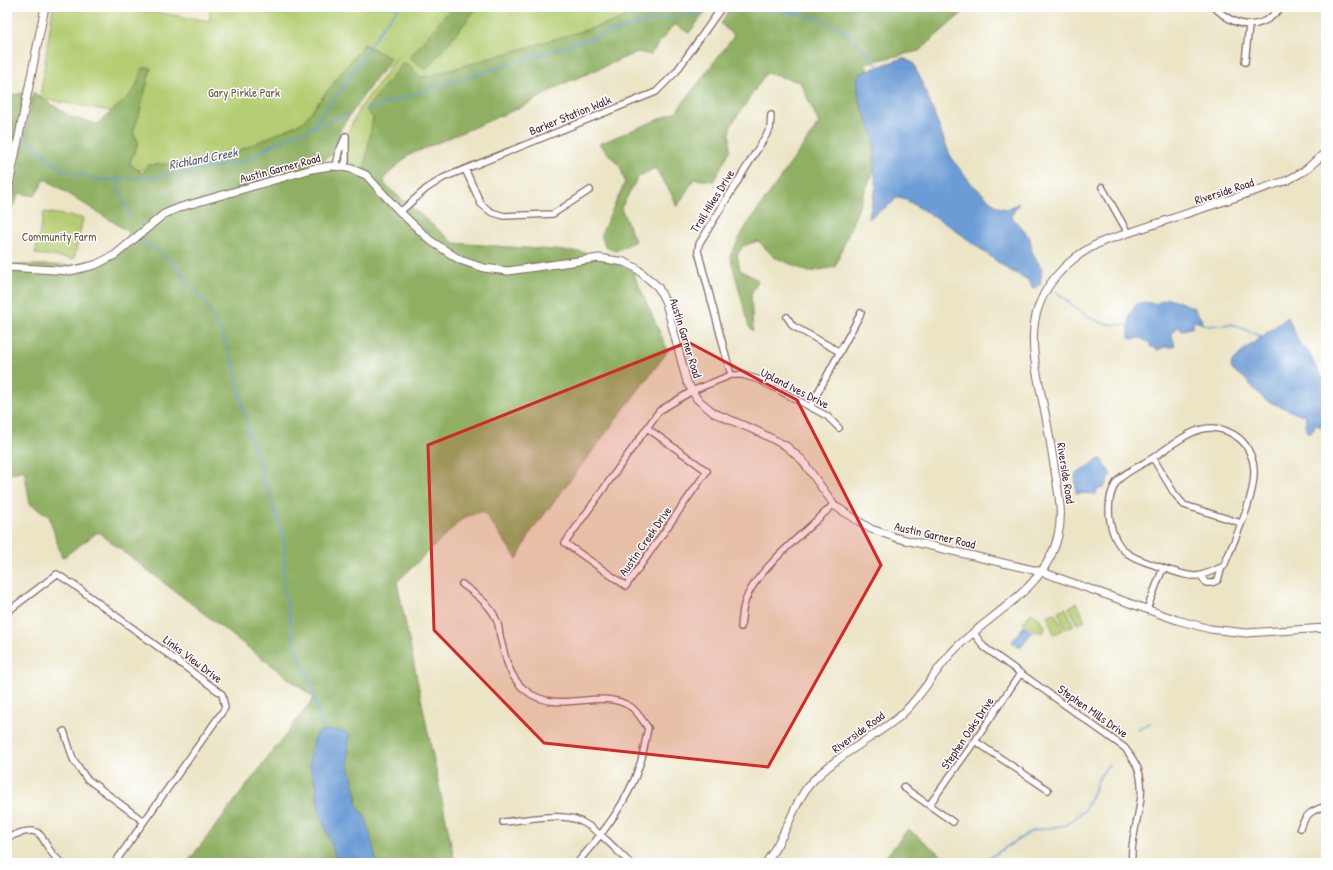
<svg xmlns="http://www.w3.org/2000/svg" width="1333" height="870" font-family="'Patrick Hand',sans-serif">
	<rect width="100%" height="100%" fill="#fff"/>
	<filter id="ink" filterUnits="userSpaceOnUse"><feTurbulence type="fractalNoise" baseFrequency=".025" numOctaves="2"/><feDisplacementMap in="SourceGraphic" scale="8" xChannelSelector="R" yChannelSelector="G"/><feConvolveMatrix kernelMatrix="1 2 1 2 8 2 1 2 1" color-interpolation-filters="sRGB"/></filter>
	<filter id="wash" filterUnits="userSpaceOnUse"><feTurbulence type="fractalNoise" baseFrequency=".012" numOctaves="4" result="noise"/><feDisplacementMap in="SourceGraphic" scale="16" xChannelSelector="R" yChannelSelector="G"/><feGaussianBlur stdDeviation="0.9" result="paint"/><feColorMatrix in="noise" values="0 0 0 0 0 0 0 0 0 0 0 0 0 0 0 0 0 1.4 0 .05"/><feComposite in="paint" operator="in"/></filter>
	<g filter="url(#wash)">
		<rect width="100%" height="100%" fill="#ebe5c6"/>
		<path fill="#b4cd72" stroke="#7f764e" d="M53 7H122L210 21 209 7H636L634 14 364 171 346 161V136L359 109 397 58 258 184 208 163 136 170 130 162 135 116 40 98Z
			M44 212 83 218 74 259 35 254Z
			M1077 603 1085 621 1077 624 1069 607Z
			M1066 608 1074 626 1065 629 1058 611Z
			M1031 613 1039 618 1045 627 1043 633 1038 631 1036 632 1023 623Z
			M1055 613 1063 630 1054 634 1047 616Z"/>
		<path fill="#8fb064" stroke="#6c6848" d="M452 7H478L426 70 410 57Z
			M626 7H699L707 10 689 33 674 24 650 55 638 52 563 84 526 105 409 155 384 178 385 185 454 243 582 252 632 270 668 351 531 532 517 559 483 511 463 518 397 582 455 863H187L314 698 98 532 62 558 49 516 30 504 24 470 7 475V265H98L125 245 129 232 45 179 35 196 18 193 16 203 11 207 7 228V96L24 93 15 159 12 202 33 92 71 117 97 124 126 99 136 87 142 68H151L140 111 133 133 139 142 129 164 143 173 148 165 218 160 303 122 364 44 390 58 341 128 333 154 315 165 364 170 373 118 366 109 404 62 421 77 429 76 623 19Z
			M730 7H969L919 51 865 63 889 135 864 194 835 267 809 272 774 257 758 241 743 246 737 255 740 270 758 280 751 294 753 331 749 327 730 256 745 228 819 123 800 82 766 73 730 127V150L714 181 694 179 677 207 671 193 655 168 638 177 621 208 635 241 616 251 605 247 601 234 625 182 620 166 599 144 676 112 734 36 721 24Z
			M908 829 951 863H881Z"/>
		<path fill="#6c9cd5" stroke="#5b5e80" d="M903 58 913 63 922 82 951 158 972 184 986 197 998 207 1007 209 1019 203 1011 216 1030 238 1032 252 1042 269 1040 285 1033 289 1027 279 1007 269 954 229 903 198 897 197 892 203 868 219 876 187 874 166 875 147 873 134 859 100 857 78 861 73Z
			M1169 298 1193 307 1202 320 1201 323 1193 321V327L1183 330 1178 327 1172 332V336L1175 345 1172 347H1164L1158 350 1150 346V343L1140 338 1131 339 1129 337V315L1136 304 1144 302 1155 304Z
			M1288 317 1300 345 1309 352 1314 364 1326 382V429L1314 424V430L1312 432H1307L1305 427 1306 414 1300 415 1265 400 1243 377 1233 371 1231 367 1232 362 1245 349Z
			M1101 458 1111 475 1104 488 1098 489 1096 494 1076 493 1075 475Z
			M1024 626 1032 632 1020 648 1012 642Z
			M329 730 345 732 349 735 348 762 357 796 356 804 366 819 377 863H334L335 855 321 815 316 793 317 787 310 767V755L316 733Z"/>
		<g fill="none" stroke-linecap="round" stroke-linejoin="round">
			<path stroke="#6c9cd5" stroke-width="1.5" d="M730 12C758 5 822 14 845 31 858 41 868 54 878 66
				M365 110 615 31C643 23 672 14 702 15
				M7 123 12 125
				M313 126 341 90 383 26 400 7
				M26 138 49 160 71 174 104 180 155 177 239 163 256 155 273 144 347 114
				M115 180 131 218
				M143 241 176 265 190 287 204 302 222 334 234 367 248 431 284 540V587L296 650 305 667 324 731
				M1056 291C1077 311 1097 328 1128 325
				M1201 323 1207 326 1232 324 1263 337
				M1137 729 1150 723
				M981 863 1032 831 1066 825 1085 810 1100 776 1109 764"/>
		</g>
	</g>
	<g filter="url(#ink)">
		<g fill="none" stroke-linecap="round" stroke-linejoin="round">
			<defs>
				<path id="minor" d="M1214 7C1236 28 1260 33 1281 7
					M1245 62 1249 26
					M336 167 339 151 346 136
					M343 167 346 161V138
					M465 169 481 204 491 212 504 216 553 214 590 190
					M1102 187 1128 233
					M400 212 426 189 443 178 656 92 676 72 722 7
					M787 317 793 326 840 352
					M731 375 698 251 699 244 770 129 771 115
					M810 407 861 313
					M647 428 707 471 626 586 565 543 659 411 692 391 731 375H743L760 380 827 416 839 428
					M1153 458 1174 493 1184 505 1241 523
					M1201 576 1206 583H1212L1218 580 1222 567
					M462 584C475 594 490 604 496 619 499 624 499 631 500 636 505 657 509 677 525 690 558 717 599 686 631 707 637 711 643 721 648 728 645 740 644 753 640 764 628 802 603 833 577 863
					M1147 609 1163 568C1194 578 1194 580 1224 566 1234 540 1255 498 1254 471 1254 460 1248 446 1240 439 1207 413 1182 439 1154 457 1144 464 1122 473 1116 483 1104 502 1108 538 1127 553 1136 560 1152 564 1163 568
					M7 612 57 574 74 585 222 694 225 708 116 861
					M741 627C742 619 742 610 745 602 754 571 810 528 834 504
					M973 632 984 647 1125 748C1130 755 1135 761 1138 769 1149 799 1129 830 1132 863
					M64 731 73 759 86 778 143 821
					M975 741 1048 790
					M903 787 953 822
					M930 804 975 741 1020 674
					M503 822C524 820 561 812 580 821 599 830 615 849 630 863
					M1300 828C1307 813 1311 811 1326 806
					M7 838C51 818 36 845 62 863"/>
				<path id="tertiary" d="M7 195 45 7
					M7 267 70 271 95 265 115 255 164 214 181 207 312 169 331 166 343 167 352 169 366 175 400 212 431 241 460 260 484 268 508 271 599 258 624 262 636 268 658 287 666 303 687 382 697 399 714 413 759 432 786 446 802 460 835 506 871 529 897 538 1042 572 1177 620 1210 629 1246 633 1326 628
					M766 863C774 851 781 839 787 826 794 812 799 797 809 785 834 757 870 740 899 717 922 697 935 669 956 648 991 613 1047 588 1058 535 1063 515 1059 497 1056 477 1052 454 1049 431 1044 408 1039 382 1031 355 1034 327 1038 287 1069 256 1104 241L1288 180 1304 171 1326 152"/>
			</defs>
			<use href="#minor" stroke="#826461" stroke-width="8"/>
			<use href="#tertiary" stroke="#826461" stroke-width="9"/>
			<use href="#minor" stroke="#fff" stroke-width="5.5"/>
			<use href="#tertiary" stroke="#fff" stroke-width="7"/>
		</g>
	</g>
	<path fill="#d62828" fill-opacity="0.2" stroke="#d62828" stroke-width="3" stroke-linejoin="round" d="M688 342 797 400 881 565 768 767 544 743 434 630 428 445Z"/>
	<g text-anchor="middle" dominant-baseline="central" stroke-width="3" stroke-linejoin="round" paint-order="stroke">
		<g font-size="12" fill="#6a5340" stroke="#fff">
			<text x="244" y="92">Gary Pirkle Park</text>
			<text x="59" y="236">Community Farm</text>
		</g>
		<g font-size="12" fill="#4a1f2b" stroke="#fff">
			<text transform="translate(570 115) rotate(-22)">Barker Station Walk</text>
			<text transform="translate(280 168) rotate(-15)">Austin Garner Road</text>
			<text transform="translate(1224 191) rotate(-18)">Riverside Road</text>
			<text transform="translate(712 201) rotate(-58)">Trail Hikes Drive</text>
			<text transform="translate(686 338) rotate(73)">Austin Garner Road</text>
			<text transform="translate(795 388) rotate(27)">Upland Ives Drive</text>
			<text transform="translate(1066 473) rotate(81)">Riverside Road</text>
			<text transform="translate(935 535) rotate(13)">Austin Garner Road</text>
			<text transform="translate(645 541) rotate(-55)">Austin Creek Drive</text>
			<text transform="translate(193 659) rotate(37)">Links View Drive</text>
			<text transform="translate(1093 711) rotate(35)">Stephen Mills Drive</text>
			<text transform="translate(858 732) rotate(-36)">Riverside Road</text>
			<text transform="translate(967 733) rotate(-56)">Stephen Oaks Drive</text>
		</g>
		<g font-size="13" font-style="italic" fill="#595777" stroke="#fff">
			<text transform="translate(203 158) rotate(-11)">Richland Creek</text>
		</g>
	</g>
	<rect width="1333" height="870" fill="none" stroke="#fff" stroke-width="24"/>
</svg>
